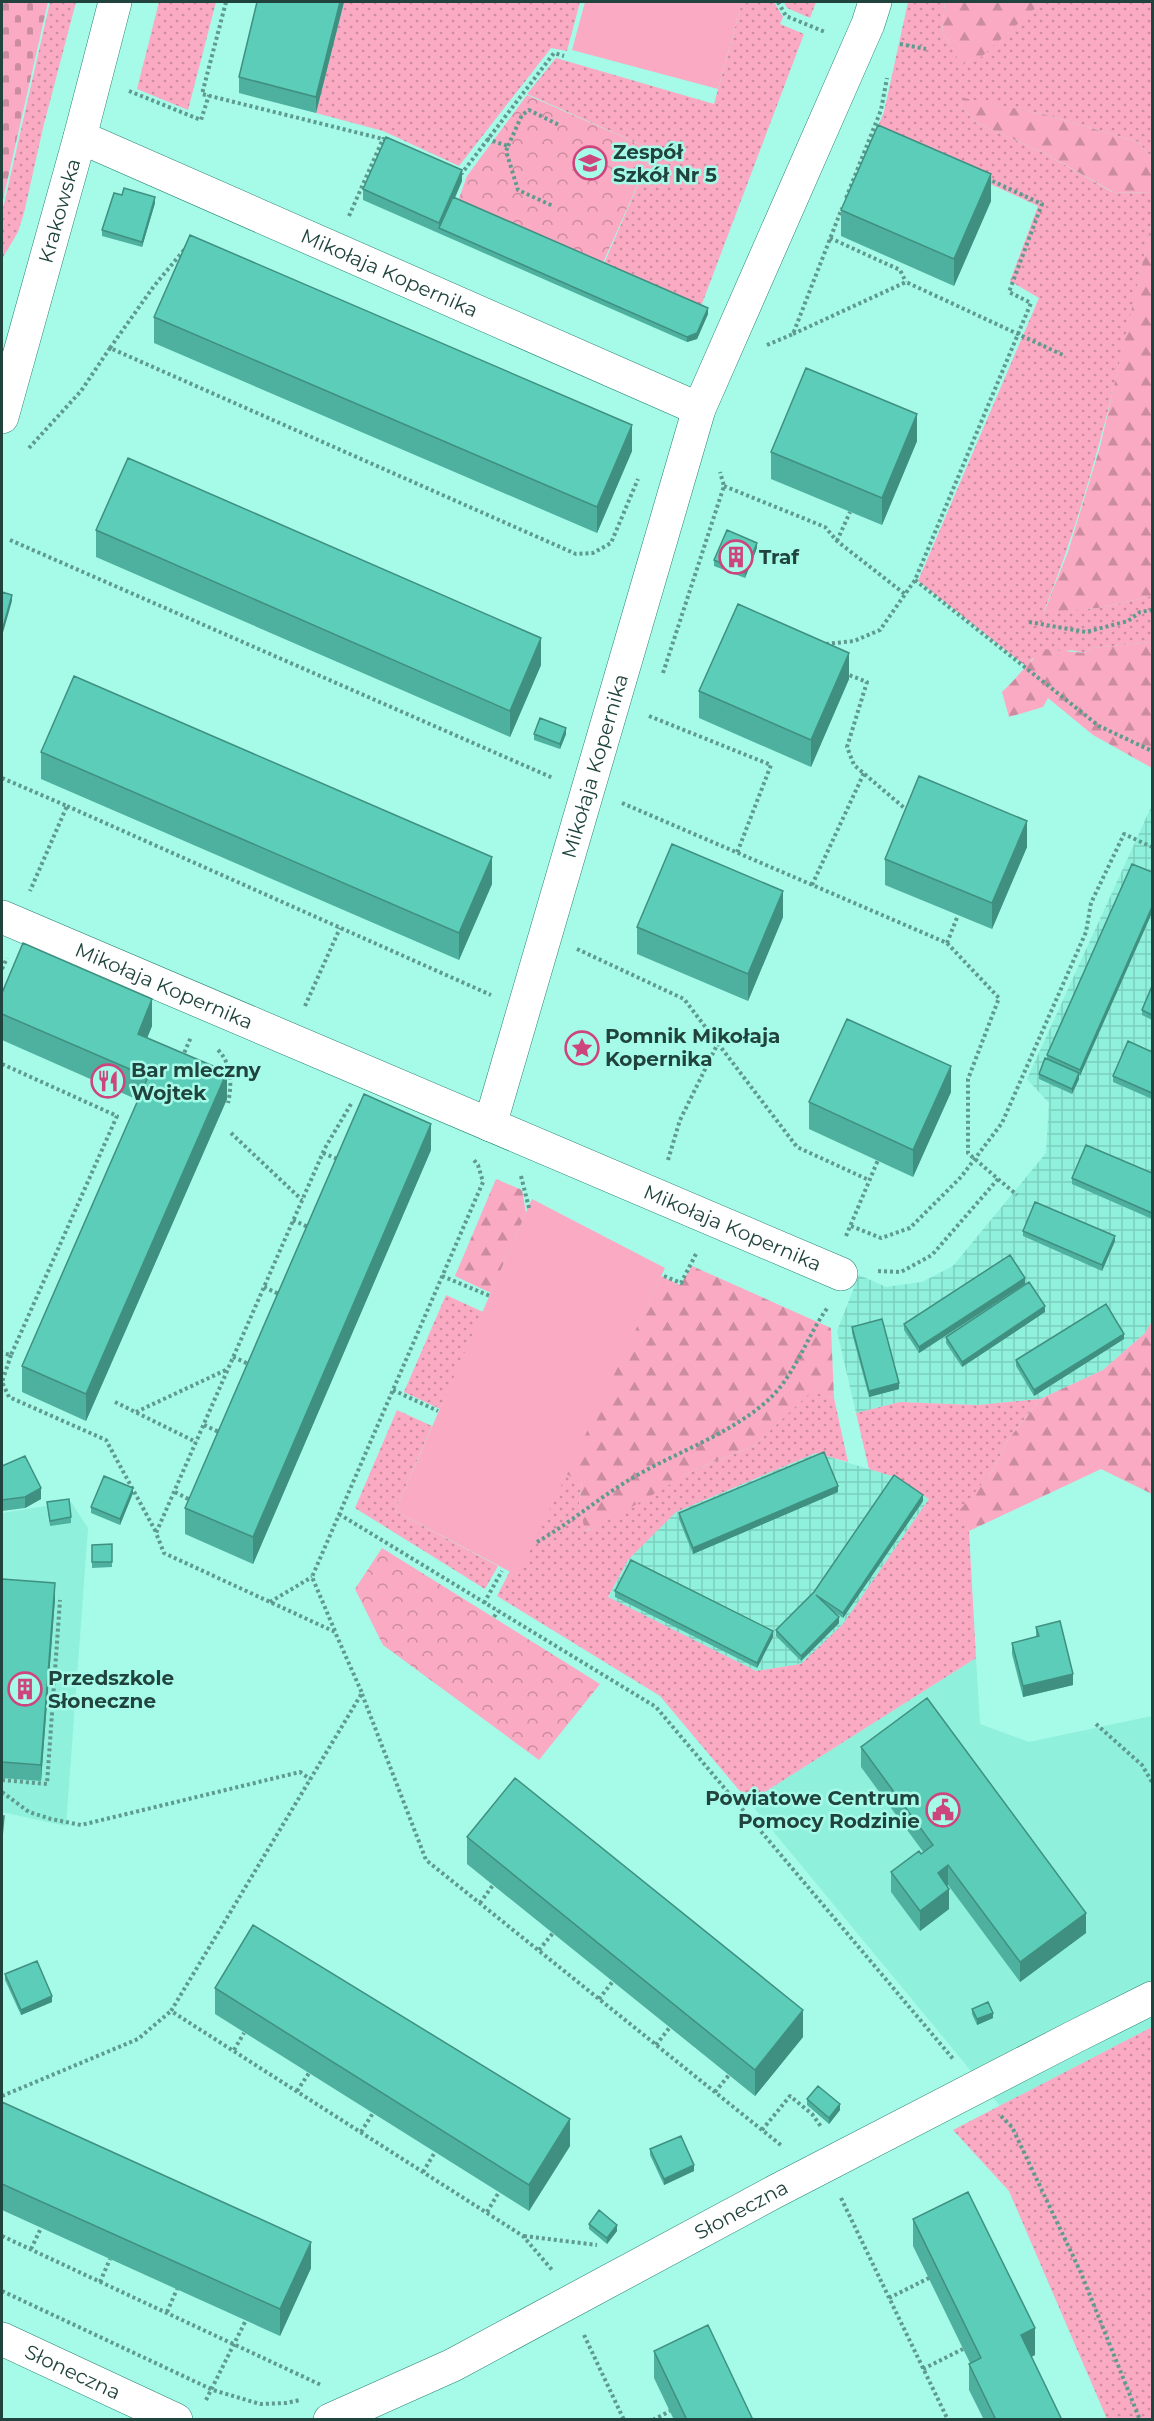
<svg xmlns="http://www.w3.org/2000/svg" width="1154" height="2421" font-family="Montserrat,sans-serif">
	<defs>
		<pattern id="industrial-grid" width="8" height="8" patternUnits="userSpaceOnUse" patternTransform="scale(1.5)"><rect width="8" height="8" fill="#8ff0dc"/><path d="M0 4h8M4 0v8" fill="none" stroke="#7bcfbe"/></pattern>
		<pattern id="grass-dots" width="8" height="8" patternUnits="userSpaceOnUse" patternTransform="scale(1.5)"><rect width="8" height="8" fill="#fbaac3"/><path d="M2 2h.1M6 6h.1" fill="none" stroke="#cb8ca0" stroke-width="1.8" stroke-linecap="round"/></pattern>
		<pattern id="forest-firs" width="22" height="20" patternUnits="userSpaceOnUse" patternTransform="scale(1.5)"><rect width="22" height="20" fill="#fbaac3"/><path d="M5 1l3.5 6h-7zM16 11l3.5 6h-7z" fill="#cb8ca0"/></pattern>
		<pattern id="cemetery-stones" width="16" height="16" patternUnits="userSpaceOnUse" patternTransform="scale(1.5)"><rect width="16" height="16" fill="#fbaac3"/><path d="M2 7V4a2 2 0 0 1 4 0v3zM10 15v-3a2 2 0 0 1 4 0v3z" fill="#cb8ca0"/></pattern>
		<pattern id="park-crowns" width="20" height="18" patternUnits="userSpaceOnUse" patternTransform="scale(1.5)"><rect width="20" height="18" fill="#fbaac3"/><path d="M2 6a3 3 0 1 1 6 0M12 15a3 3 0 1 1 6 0" fill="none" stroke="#cb8ca0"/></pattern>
	</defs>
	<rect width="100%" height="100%" fill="#a5fae8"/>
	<path fill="#8ff0dc" d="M71 1502 88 1528 66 1826 2 1812V1513Z
		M976 1658 980 1724 1029 1742 1152 1716V2027L1000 2106 749 1802Z"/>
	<path fill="url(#industrial-grid)" d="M1152 805V1321L1145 1333 1103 1370 1040 1399 977 1405 900 1402 856 1413 837 1331 859 1275 886 1287 922 1282 953 1266 1046 1153 1049 1103 1027 1079Z
		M816 1453 895 1477 929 1499 843 1624 801 1664 756 1671 608 1598 628 1560 675 1512Z"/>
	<path fill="url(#grass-dots)" d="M50 2H76L43 128 24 213 18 232 2 259V213Z
		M159 2H216L188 110 137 89Z
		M344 2H580L567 51 551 48 459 166 383 131 316 113Z
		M742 2H774L783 17 780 24 804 34 700 309 603 266 653 150 527 94 556 58 714 104Z
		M784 2H816L810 18 787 8Z
		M908 2H945L942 33 951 44 1016 24 1042 2H1152V158L1138 142 1047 115 964 99 961 106 975 122 1044 153 1112 192 1152 193V221C1122 355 1095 484 1044 611L1098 608 1152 596V642L1092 648 1084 653 1071 650 1032 659 1027 667 918 581 1039 298 1010 281 1038 206 876 131 884 112Z
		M446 1295 483 1312 440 1409 404 1392Z
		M811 1391 834 1398 848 1462 816 1453 676 1512 628 1560 608 1597 756 1671 801 1664 843 1624 929 1499 895 1477 869 1469 856 1413 900 1402 977 1405 1040 1399 1008 1440 992 1472 960 1511 969 1531 976 1658 749 1802 660 1696 497 1596 510 1571 517 1575 566 1474 582 1481 579 1505 586 1531 696 1469 754 1446Z
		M397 1410 432 1426 395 1511 498 1566 485 1589 355 1508Z
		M1152 2027V2419H1107L1009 2191 953 2130Z"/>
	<path fill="url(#forest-firs)" d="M945 2H1042L980 58 960 65 951 44 942 33Z
		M964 98 1047 115 1138 142 1152 158V193L1113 192 1044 153 975 122 961 106Z
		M1152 221V596L1098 608 1044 612 1068 552 1100 447Z
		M1152 642V768L1093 735 1048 698 1043 707 1009 717 1002 692C1017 678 1029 661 1045 649L1084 653 1092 648Z
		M496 1179 522 1190 526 1213 491 1293 455 1276Z
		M692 1266 831 1328 834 1398 811 1392 754 1446 696 1469 618 1515 585 1531 579 1505 582 1482 566 1474 661 1276 680 1285Z
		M1152 1321V1494L1101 1469 969 1531 959 1511 992 1472 1008 1440 1040 1399 1103 1370 1145 1333Z"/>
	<path fill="url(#cemetery-stones)" d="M2 2H48L2 204Z"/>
	<path fill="url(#park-crowns)" d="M527 95 653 150 602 265 458 201 467 176Z
		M382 1548 600 1684 539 1760 383 1645 355 1589Z"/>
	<path fill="#fbaac3" d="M585 2H742L718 89 572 50Z
		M532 1199 665 1268 518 1576 395 1511Z"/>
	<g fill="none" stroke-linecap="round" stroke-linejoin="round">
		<defs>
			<g id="street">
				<path id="s1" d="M80 137 699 409"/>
				<path id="s2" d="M2 917 841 1274"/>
				<path id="s3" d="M490 1125 699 409 868 24 875 2"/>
				<path id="s4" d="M2 2339 176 2420"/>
				<path id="s5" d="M330 2420 453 2365 776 2191 1074 2037 1152 1998"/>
			</g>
			<g id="secondary">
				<path id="s6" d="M2 417 80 137 115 2"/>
			</g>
		</defs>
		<use href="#street" stroke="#278171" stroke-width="34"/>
		<use href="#secondary" stroke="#278171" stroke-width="34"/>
		<path stroke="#5f9a8e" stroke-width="4" stroke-dasharray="3 3" stroke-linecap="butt" d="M226 2 202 94 383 139
			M778 2 786 16 825 32
			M900 44 926 49
			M129 91 201 120 209 95
			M487 139 508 146 506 151 518 190 553 206
			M508 146 522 115 529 110 559 125
			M460 172 462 173 554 53 564 56
			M846 198 881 110 887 78
			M349 216 383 139 390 141
			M830 238 900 270 906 282
			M793 334 906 282 1063 355
			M767 345 793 334 842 208
			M110 348 154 286 184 250H187
			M29 448 81 391 110 348 576 554 593 553 611 543 638 479
			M724 486 825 527 837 541 906 595
			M10 540 553 778
			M837 541 850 512
			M915 580 1099 726 1152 751
			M1029 622 1086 632 1128 621 1140 612 1152 610
			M826 644 854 641 880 630 915 580 1031 303 1009 292 1042 204 988 179
			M663 673 724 486 720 472
			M844 673 867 682 847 747 854 765 909 812
			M649 716 771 765 737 853
			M2 778 67 806 30 891
			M622 803 947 943 999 998 968 1079V1153L998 1179 932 1255 901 1272 876 1271
			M67 806 491 995
			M812 885 864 773
			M947 943 958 915
			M577 949 684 999 797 1147 869 1180
			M2 969 7 958
			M305 1006 340 928
			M218 1050C232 1064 232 1085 228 1103
			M182 1058 191 1037
			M2 1064 117 1116 11 1355 2 1353
			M351 1104 325 1148 156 1533 164 1553 335 1632 362 1693 171 2011 523 2236 553 2271
			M231 1133 302 1200
			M323 1153 340 1160
			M668 1160 680 1120 718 1043
			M521 1176 529 1208
			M998 1179 1017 1195
			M293 1220 310 1228
			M851 1226 881 1238 910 1228 961 1177 1002 1123 1086 932 1091 903 1124 834 1152 847
			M846 1236 878 1160
			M442 1276 490 1296
			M664 1276 681 1283 697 1252
			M264 1287 281 1295
			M11 1355 2 1382 9 1397 106 1440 156 1532
			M233 1357 251 1365
			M393 1390 438 1411
			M115 1402 196 1442
			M136 1412 228 1369
			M204 1425 221 1433
			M175 1492 192 1501
			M339 1514 656 1707 954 2060
			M537 1542C567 1525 594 1502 624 1483 670 1454 724 1438 766 1402 795 1377 806 1337 828 1307
			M270 1602 312 1577
			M484 1603 502 1571
			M494 1617 498 1611
			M335 1631 312 1577 483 1182 478 1165 473 1159
			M362 1694 426 1860 782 2146
			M1096 1724 1142 1765 1152 1782
			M2 1780 47 1784 60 1600
			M2 1792 29 1812 51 1819 81 1825 300 1772 310 1779
			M480 1903 493 1885
			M539 1950 553 1933
			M599 1999 613 1981
			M656 2045 670 2027
			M234 2050 244 2033
			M297 2091 309 2073
			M715 2092 729 2075
			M2 2096 138 2039 171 2011
			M1001 2116 1012 2127 1081 2273 1140 2420
			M762 2130 790 2096 812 2114 822 2128
			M361 2132 373 2113
			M423 2172 435 2152
			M841 2198 948 2420
			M487 2212 499 2192
			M2 2236 321 2385
			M524 2236 597 2245
			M31 2249 41 2228
			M100 2282 110 2259
			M2 2291 213 2390 260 2404 286 2403 300 2400
			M889 2298 929 2278
			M167 2312 177 2289
			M584 2335 624 2420
			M923 2369 963 2349
			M206 2400 246 2320
			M653 2420 670 2411"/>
		<use href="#street" stroke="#fff" stroke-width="33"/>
		<use href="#secondary" stroke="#fff" stroke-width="33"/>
	</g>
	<path fill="#4eb09e" d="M257 2H344L316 113 239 93V77Z
		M462 181 455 198 708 314 697 339 687 342 363 200V189Z
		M991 201 954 286 841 236V210Z
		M155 203 142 247 102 236V230Z
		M154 317 632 451 597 533 154 343Z
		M917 441 882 525 771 479V452Z
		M96 530 541 665 510 737 96 557Z
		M757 548 745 578 714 566V560Z
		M849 679 811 767 699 718V691Z
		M534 734H566L560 749 534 740Z
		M41 752 492 884 459 960 41 779Z
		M1027 847 992 929 885 885V859Z
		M1132 864 1080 1076 1079 1075V1079L1072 1094 1039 1079V1074L1047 1059V1055Z
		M783 917 748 1001 637 954V927Z
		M1152 986V1020L1142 1015V1010Z
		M2 993 152 1026 147 1038 227 1099 86 1421 22 1392V1366L138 1100 2 1040Z
		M1152 1052V1099L1113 1082V1076Z
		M951 1092 913 1177 809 1129V1102Z
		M431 1150 253 1564 185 1534V1508Z
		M1152 1173V1219L1072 1184V1178Z
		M1023 1231 1115 1241 1102 1271 1023 1236Z
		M1025 1284 919 1353 904 1330V1324Z
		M1045 1312 962 1367 946 1343V1337Z
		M852 1327 899 1389 869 1397 852 1333Z
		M1124 1339 1034 1396 1016 1366V1360Z
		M2 1466 41 1499 25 1508 2 1511Z
		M838 1492 693 1554 679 1519V1513Z
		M133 1493 120 1525 91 1513V1507Z
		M923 1501 843 1618 833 1611 839 1623 801 1661 776 1636V1630Z
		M47 1502 71 1517V1523L50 1526Z
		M112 1544V1567L92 1568V1545Z
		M2 1579 55 1599 41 1781 2 1778Z
		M615 1591 773 1637 757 1668 615 1597Z
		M1036 1627 1073 1685 1023 1697 1012 1654V1643L1036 1637Z
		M861 1747 1086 1933 1020 1982 948 1885 947 1886 949 1909 920 1931 891 1892V1872L924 1853 861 1767Z
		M467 1837 803 2037 755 2096 467 1864Z
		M5 1974 52 2002 21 2015 5 1980Z
		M215 1988 570 2146 529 2211 215 2014Z
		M972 2009 993 2018 977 2025 972 2014Z
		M807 2099 840 2110 829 2124 807 2105Z
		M2 2102 311 2268 280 2336 2 2210Z
		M650 2149 694 2171 664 2185 650 2155Z
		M913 2219 1035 2355 1031 2357 1062 2420H984L969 2390V2364L970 2363 913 2246Z
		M589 2224 617 2231 607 2244 589 2229Z
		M654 2351 753 2420H674L654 2378Z"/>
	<path fill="#409081" d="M340 2H344L316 113V97Z
		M462 170V181L441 229 439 228V223Z
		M991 174V201L954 286V259Z
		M155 197V203L142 247V242Z
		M708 308V314L697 339 687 342V337Z
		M917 414V441L882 525V498Z
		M632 425V451L597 533V507Z
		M757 543V548L745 578V573Z
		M12 595V601L2 636V631Z
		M541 638V665L510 737V711Z
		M849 653V679L811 767V740Z
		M566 728V734L560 749V744Z
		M1027 821V847L992 929V903Z
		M492 857V884L459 960V933Z
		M783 891V917L748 1001V974Z
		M1152 907V913L1080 1076V1070Z
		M152 999V1026L138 1060V1034Z
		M951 1066V1092L913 1177V1150Z
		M227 1072V1099L86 1421V1394Z
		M1079 1073V1079L1072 1094V1089Z
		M431 1124V1150L253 1564V1537Z
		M1115 1236V1241L1102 1271V1265Z
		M1025 1278V1284L919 1353V1347Z
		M1045 1306V1312L962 1367V1362Z
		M1124 1334V1339L1034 1396V1390Z
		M899 1383V1389L869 1397V1391Z
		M838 1486V1492L693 1554V1548Z
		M41 1488V1499L25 1508V1497Z
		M133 1488V1493L120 1525V1519Z
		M923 1495V1501L843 1618V1613Z
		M55 1583V1599L41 1781V1765Z
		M839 1617V1623L801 1661V1656Z
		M773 1631V1637L757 1668V1663Z
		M1073 1674V1685L1023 1697V1686Z
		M948 1865V1885L938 1893V1873Z
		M949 1889V1909L920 1931V1911Z
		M1086 1913V1933L1020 1982V1962Z
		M52 1996V2002L21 2015V2010Z
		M803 2010V2037L755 2096V2070Z
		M993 2013V2018L977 2025V2019Z
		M840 2104V2110L829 2124V2118Z
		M570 2119V2146L529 2211V2185Z
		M694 2165V2171L664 2185V2179Z
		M617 2225V2231L607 2244V2238Z
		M311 2242V2268L280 2336V2309Z
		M1035 2328V2355L1021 2362V2335Z"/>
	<path fill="#5bcdb8" stroke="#409081" stroke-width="1.5" d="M257 2H340L316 97 239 77Z
		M878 125 991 174 954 259 841 210Z
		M386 137 462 170 439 223 363 189Z
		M124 188 155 197 142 242 102 230 114 193 122 195Z
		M453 197 708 308 697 333 687 337 439 228Z
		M190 235 632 425 597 507 154 317Z
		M806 368 917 414 882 498 771 452Z
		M128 458 541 638 510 711 96 530Z
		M727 530 757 543 745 573 714 560Z
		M2 592 12 595 2 631Z
		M738 604 849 653 811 740 699 691Z
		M74 676 492 857 459 933 41 752Z
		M540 718 566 728 560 744 534 734Z
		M919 776 1027 821 992 903 885 859Z
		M672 844 783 891 748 974 637 927Z
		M1132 864 1152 872V907L1080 1070 1047 1055Z
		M23 943 152 999 138 1034 227 1072 86 1394 22 1366 148 1077 2 1014V993Z
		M1152 986V1015L1142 1010Z
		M847 1019 951 1066 913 1150 809 1102Z
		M1128 1041 1152 1052V1093L1113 1076Z
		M1045 1058 1079 1073 1072 1089 1039 1074Z
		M364 1094 431 1124 253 1537 185 1508Z
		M1086 1145 1152 1173V1213L1072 1178Z
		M1035 1202 1115 1236 1102 1265 1023 1231Z
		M1010 1255 1025 1278 919 1347 904 1324Z
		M1029 1282 1045 1306 962 1362 946 1337Z
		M1106 1304 1124 1334 1034 1390 1016 1360Z
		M882 1319 899 1383 869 1391 852 1327Z
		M824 1452 838 1486 693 1548 679 1513Z
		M25 1456 41 1488 25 1497 2 1500V1466Z
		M894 1475 923 1495 843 1613 816 1595 839 1617 801 1656 776 1630 814 1592Z
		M104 1476 133 1488 120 1519 91 1507Z
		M69 1499 71 1517 50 1521 47 1502Z
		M112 1544V1562H92V1545Z
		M631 1560 773 1631 757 1663 615 1591Z
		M2 1579 55 1583 41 1765 2 1762Z
		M1060 1621 1073 1674 1023 1686 1012 1643 1039 1636 1036 1627Z
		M927 1698 1086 1913 1020 1962 948 1865 938 1873 949 1889 920 1911 891 1872 919 1851 921 1854 933 1845 861 1747Z
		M515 1778 803 2010 755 2070 467 1837Z
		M2 1816H4L2 1837Z
		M253 1925 570 2119 529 2185 215 1988Z
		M37 1961 52 1996 21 2010 5 1974Z
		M988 2002 993 2013 977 2019 972 2009Z
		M818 2086 840 2104 829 2118 807 2099Z
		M2 2102 311 2242 280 2309 2 2184Z
		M681 2136 694 2165 664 2179 650 2149Z
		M968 2192 1035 2328 1021 2335 1062 2420H996L969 2364 981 2358 913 2219Z
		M599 2210 617 2225 607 2238 589 2224Z
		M708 2325 753 2420H687L654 2351Z"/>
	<defs>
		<symbol id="school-ring" viewBox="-11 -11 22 22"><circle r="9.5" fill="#a5fae8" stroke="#ce447c" stroke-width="1.5"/><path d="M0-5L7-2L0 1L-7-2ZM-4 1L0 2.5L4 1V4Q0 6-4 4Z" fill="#ce447c"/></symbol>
		<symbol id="building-ring" viewBox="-11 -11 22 22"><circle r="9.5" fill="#a5fae8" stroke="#ce447c" stroke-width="1.5"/><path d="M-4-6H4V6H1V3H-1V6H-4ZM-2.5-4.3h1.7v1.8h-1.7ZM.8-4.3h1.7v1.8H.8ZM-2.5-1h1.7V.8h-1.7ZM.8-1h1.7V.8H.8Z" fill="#ce447c"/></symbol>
		<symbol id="sight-ring" viewBox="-11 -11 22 22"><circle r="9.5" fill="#a5fae8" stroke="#ce447c" stroke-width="1.5"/><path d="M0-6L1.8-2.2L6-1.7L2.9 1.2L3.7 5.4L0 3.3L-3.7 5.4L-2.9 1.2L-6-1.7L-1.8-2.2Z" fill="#ce447c"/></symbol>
		<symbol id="restaurant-ring" viewBox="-11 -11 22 22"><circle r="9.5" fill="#a5fae8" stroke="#ce447c" stroke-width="1.5"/><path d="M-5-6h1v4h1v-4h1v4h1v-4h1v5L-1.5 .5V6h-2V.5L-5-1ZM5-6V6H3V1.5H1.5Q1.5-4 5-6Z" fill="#ce447c"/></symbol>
		<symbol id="civic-ring" viewBox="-11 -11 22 22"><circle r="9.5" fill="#a5fae8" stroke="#ce447c" stroke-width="1.5"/><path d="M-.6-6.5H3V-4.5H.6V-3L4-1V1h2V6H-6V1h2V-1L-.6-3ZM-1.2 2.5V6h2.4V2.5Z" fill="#ce447c"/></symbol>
	</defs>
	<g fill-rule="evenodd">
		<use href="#school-ring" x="571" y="144" width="38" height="38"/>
		<use href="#building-ring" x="717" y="538" width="38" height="38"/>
		<use href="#sight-ring" x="563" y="1029" width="38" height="38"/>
		<use href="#restaurant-ring" x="89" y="1062" width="38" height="38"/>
		<use href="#building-ring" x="6" y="1670" width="38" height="38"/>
		<use href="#civic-ring" x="924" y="1791" width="38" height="38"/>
	</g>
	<g text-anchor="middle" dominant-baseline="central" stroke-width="5" stroke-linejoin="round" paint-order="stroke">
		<g font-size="20" font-weight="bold" fill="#20443d" stroke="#a5fae8" text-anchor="start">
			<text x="613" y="152">Zespół<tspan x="613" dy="23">Szkół Nr 5</tspan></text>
			<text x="759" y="557">Traf</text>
			<text x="605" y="1036">Pomnik Mikołaja<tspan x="605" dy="23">Kopernika</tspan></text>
			<text x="131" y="1070">Bar mleczny<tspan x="131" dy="23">Wojtek</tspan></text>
			<text x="48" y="1678">Przedszkole<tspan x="48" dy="23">Słoneczne</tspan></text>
			<text x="920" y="1798" text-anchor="end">Powiatowe Centrum<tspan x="920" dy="23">Pomocy Rodzinie</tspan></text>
		</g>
		<g font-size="20" fill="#20443d" stroke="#a5fae8">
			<text stroke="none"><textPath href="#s6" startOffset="214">Krakowska</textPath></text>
			<text stroke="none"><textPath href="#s1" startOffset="338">Mikołaja Kopernika</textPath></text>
			<text stroke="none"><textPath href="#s3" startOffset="374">Mikołaja Kopernika</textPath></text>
			<text stroke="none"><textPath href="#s2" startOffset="176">Mikołaja Kopernika</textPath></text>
			<text stroke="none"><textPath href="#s2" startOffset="794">Mikołaja Kopernika</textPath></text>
			<text stroke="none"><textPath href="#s5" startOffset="462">Słoneczna</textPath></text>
			<text stroke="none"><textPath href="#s4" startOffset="78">Słoneczna</textPath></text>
		</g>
	</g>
	<rect width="1154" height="2421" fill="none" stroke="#20443d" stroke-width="6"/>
</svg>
